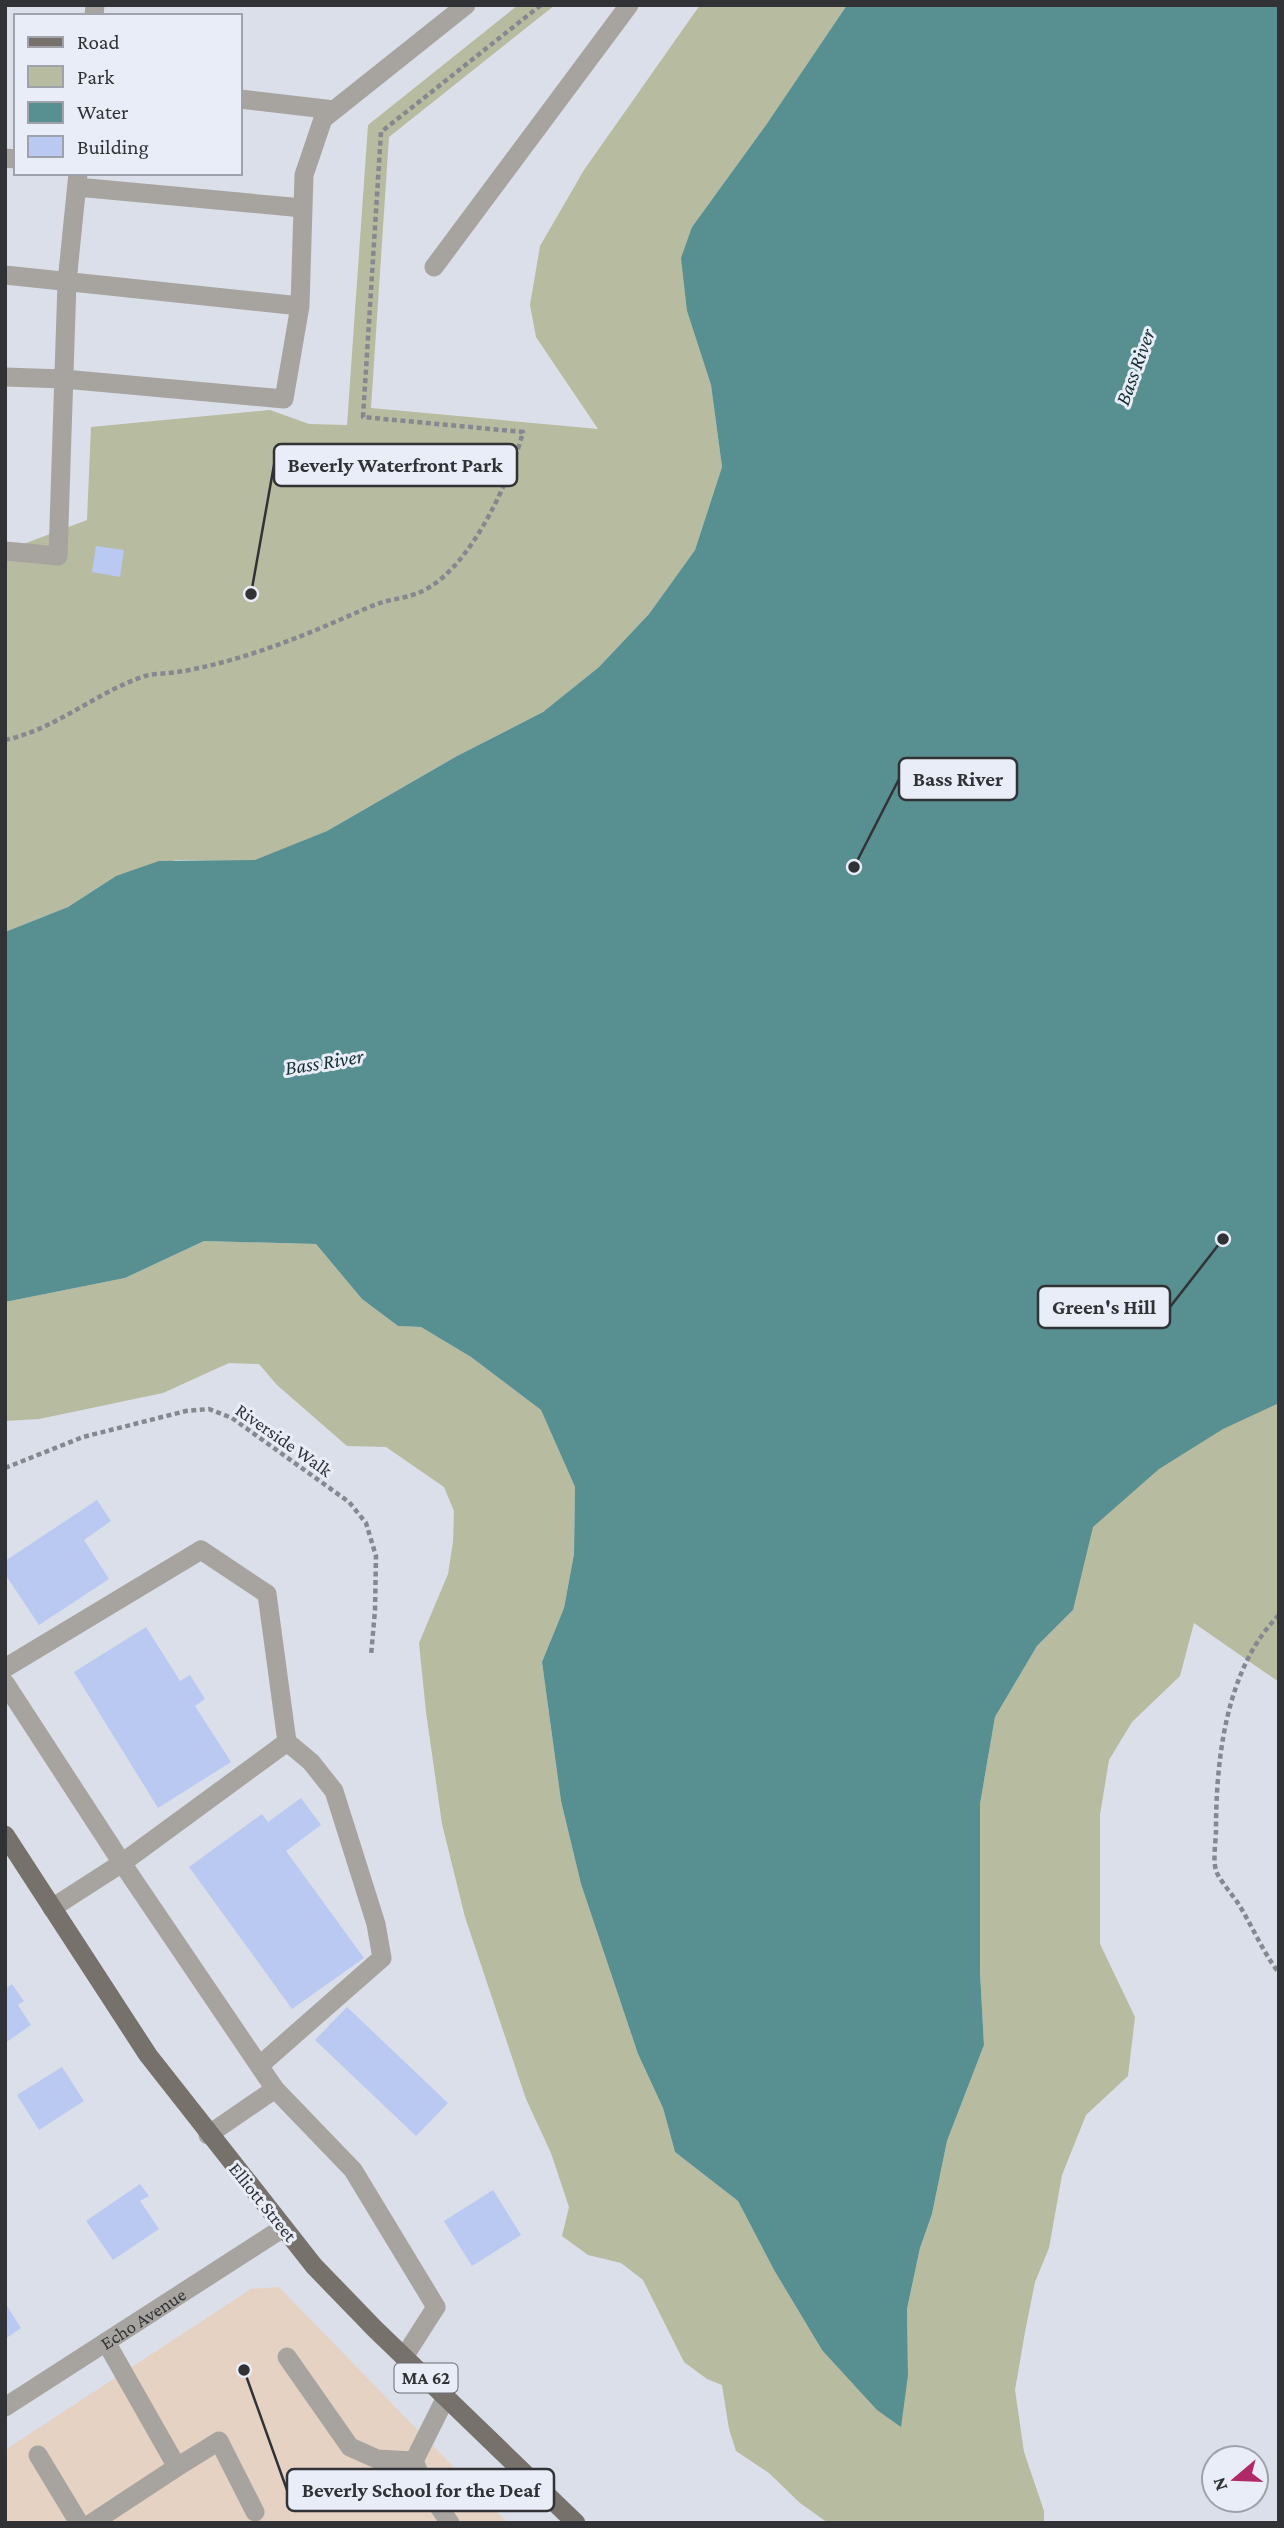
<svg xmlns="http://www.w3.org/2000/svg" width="1284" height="2528" font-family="'Crimson Pro',serif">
	<rect width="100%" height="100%" fill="#dbdfe9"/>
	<path fill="#e5d2c3" d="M279 2287 508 2523H5V2450L251 2289Z"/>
	<path fill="#b7bba0" d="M518 5H555L389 137 371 408 598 429 536 337 530 305 540 246 584 170 700 5H847L766 125 692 227 687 311 711 385 722 467 695 550 649 614 599 667 543 712 457 756 327 831 255 861 176 860 116 876 68 907 5 932V551L87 520 91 427 270 410 309 424 347 425 368 125Z
		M1279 954V1682L1194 1623 1180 1676 1132 1722 1109 1760 1100 1815V1944L1135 2017 1128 2076 1086 2115 1062 2175 1049 2248 1035 2282 1025 2332 1015 2390 1024 2452 1044 2511V2523H828L800 2503 769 2473 736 2451 729 2429 722 2385 707 2379 684 2362 643 2280 621 2263 588 2255 562 2236 569 2207 551 2153 526 2099 465 1917 442 1824 426 1712 419 1643 448 1574 453 1542 454 1511 444 1487 386 1447 347 1446 277 1385 259 1364 229 1363 163 1393 39 1419 5 1421V1302L125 1278 204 1241 316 1244 362 1299 398 1326 421 1327 471 1357 541 1410 575 1487 574 1554 564 1608 542 1662 561 1801 581 1884 638 2054 663 2108 675 2152 738 2201 774 2270 822 2350 908 2375 907 2309 920 2248 932 2214 947 2141 984 2045 980 1972V1804L995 1717 1037 1646 1073 1610 1056 1524Z"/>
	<path fill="#588f91" d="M847 5H1279V1403L1223 1429 1159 1469 1093 1527 1073 1610 1037 1646 995 1717 980 1804V1972L984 2045 947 2141 932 2214 920 2248 907 2309 908 2375 901 2427 877 2410 822 2350 774 2270 738 2201 675 2152 663 2108 638 2054 581 1884 561 1801 542 1662 564 1608 574 1554 575 1487 541 1410 471 1357 421 1327 398 1326 362 1299 316 1244 204 1241 125 1278 5 1302V932L68 907 116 876 159 861 255 860 327 831 457 756 543 712 599 667 649 614 695 550 722 467 711 385 687 311 681 258 692 227 766 125Z"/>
	<path fill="#b9c9f1" d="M96 546 124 550 120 577 92 572Z
		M97 1500 111 1521 84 1540 109 1579 39 1625 5 1574V1561Z
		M146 1627 180 1681 190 1675 205 1699 195 1706 231 1762 158 1808 74 1672Z
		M301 1798 321 1825 286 1851 364 1958 292 2009 189 1867 262 1814 268 1822Z
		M12 1984 24 2001 18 2005 31 2025 5 2043V1989Z
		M347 2007 448 2103 416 2136 315 2040Z
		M62 2067 84 2101 39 2130 17 2095Z
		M140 2184 149 2196 140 2201 159 2229 113 2260 86 2221Z
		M493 2190 521 2235 472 2266 444 2221Z
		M5 2303 21 2328 5 2339Z"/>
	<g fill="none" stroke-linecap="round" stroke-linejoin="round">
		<path stroke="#86888f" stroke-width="4.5" stroke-dasharray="5 3.5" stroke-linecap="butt" d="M5 740C57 729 96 692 145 676 155 673 166 674 177 672 187 671 198 668 208 666 258 654 306 635 353 614 363 610 373 605 383 602 398 598 414 597 428 588 473 562 510 480 523 432L363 417 381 132 541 5
			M5 1468 83 1437 186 1411 209 1409 232 1418 349 1502 366 1523 376 1556 375 1610 371 1656
			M1279 1615C1226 1668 1216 1759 1216 1830 1216 1842 1212 1862 1217 1873 1223 1885 1234 1896 1241 1908 1254 1930 1263 1952 1279 1973"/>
		<path stroke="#a7a4a0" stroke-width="19" d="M94 16 95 5
			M240 99 334 110
			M5 158 16 159
			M77 187 303 208
			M434 267 629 5
			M5 275 300 306 304 175 323 119 466 5
			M5 377 64 379 284 399 300 306
			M5 551 58 556 67 282 78 173
			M5 1668 201 1550 267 1594 287 1742 122 1863 275 2089 353 2170 436 2307 404 2357
			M5 1683 122 1863 52 1908
			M260 2065 382 1958 376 1924 334 1791 311 1762 287 1742
			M208 2135 275 2089
			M287 2357 350 2447 377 2459 414 2461
			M446 2397 414 2461 424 2485 450 2523
			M38 2455 79 2523
			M177 2467 219 2441 255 2512
			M92 2523 177 2467 106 2342"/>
		<path stroke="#a7a4a0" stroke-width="19" id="s1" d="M5 2407 283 2228"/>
		<path stroke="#77716b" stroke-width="19" d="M5 1835 148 2055 314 2266 375 2329 576 2523"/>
	</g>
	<g text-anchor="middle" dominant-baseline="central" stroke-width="6" stroke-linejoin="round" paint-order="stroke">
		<rect fill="#e9edf7" stroke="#686a70" stroke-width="2" x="394.5" y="2363.5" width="63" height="29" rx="5"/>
		<g font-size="18" font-weight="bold" fill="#313236">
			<text x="426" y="2378">MA 62</text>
		</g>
		<g font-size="19" fill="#313236" stroke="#e9edf7">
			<text transform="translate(284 1440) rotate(35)">Riverside Walk</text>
			<text transform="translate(263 2202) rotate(51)">Elliott Street</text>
			<text stroke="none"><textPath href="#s1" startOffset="164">Echo Avenue</textPath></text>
		</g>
		<g font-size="21" font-style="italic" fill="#112f30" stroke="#e9edf7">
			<text transform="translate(1135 367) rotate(-70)">Bass River</text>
			<text transform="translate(324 1062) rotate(-9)">Bass River</text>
		</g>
	</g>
	<path fill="none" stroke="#313236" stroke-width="2.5" d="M251 594L274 465M854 867L899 779M1223 1239L1170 1307M244 2370L287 2490"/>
	<g fill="#313236" stroke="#e9edf7" stroke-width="2.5">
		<circle cx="251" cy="594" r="7"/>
		<circle cx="854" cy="867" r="7"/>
		<circle cx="1223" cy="1239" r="7"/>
		<circle cx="244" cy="2370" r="7"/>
	</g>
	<g fill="#e9edf7" stroke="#313236" stroke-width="2.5">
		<rect x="274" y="444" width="243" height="42" rx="7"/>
		<rect x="899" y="758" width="118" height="42" rx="7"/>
		<rect x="1038" y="1286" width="132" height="42" rx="7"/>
		<rect x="287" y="2469" width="267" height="42" rx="7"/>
	</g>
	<g font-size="21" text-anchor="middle" font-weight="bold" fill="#313236">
		<text x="395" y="472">Beverly Waterfront Park</text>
		<text x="958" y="786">Bass River</text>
		<text x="1104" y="1314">Green's Hill</text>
		<text x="421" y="2497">Beverly School for the Deaf</text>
	</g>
	<rect width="1284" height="2528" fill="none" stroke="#313236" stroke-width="14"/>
	<rect x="14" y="14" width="228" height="161" fill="#e9edf7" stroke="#9fa2aa" stroke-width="2"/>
	<rect x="28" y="37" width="35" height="10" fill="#77716b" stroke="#9fa2aa" stroke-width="2"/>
	<text x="77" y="49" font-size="21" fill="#313236">Road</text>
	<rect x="28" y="66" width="35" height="21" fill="#b7bba0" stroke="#9fa2aa" stroke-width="2"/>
	<text x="77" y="84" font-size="21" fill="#313236">Park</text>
	<rect x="28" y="102" width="35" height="21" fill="#588f91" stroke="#9fa2aa" stroke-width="2"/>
	<text x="77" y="119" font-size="21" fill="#313236">Water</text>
	<rect x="28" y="136" width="35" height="21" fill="#b9c9f1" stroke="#9fa2aa" stroke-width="2"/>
	<text x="77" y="154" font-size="21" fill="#313236">Building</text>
	<g transform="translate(1235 2479) rotate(251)"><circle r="33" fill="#e9edf7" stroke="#9fa2aa" stroke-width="2"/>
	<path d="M0-5L12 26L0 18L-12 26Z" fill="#b22969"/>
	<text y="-10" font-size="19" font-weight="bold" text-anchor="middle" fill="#313236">N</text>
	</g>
</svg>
